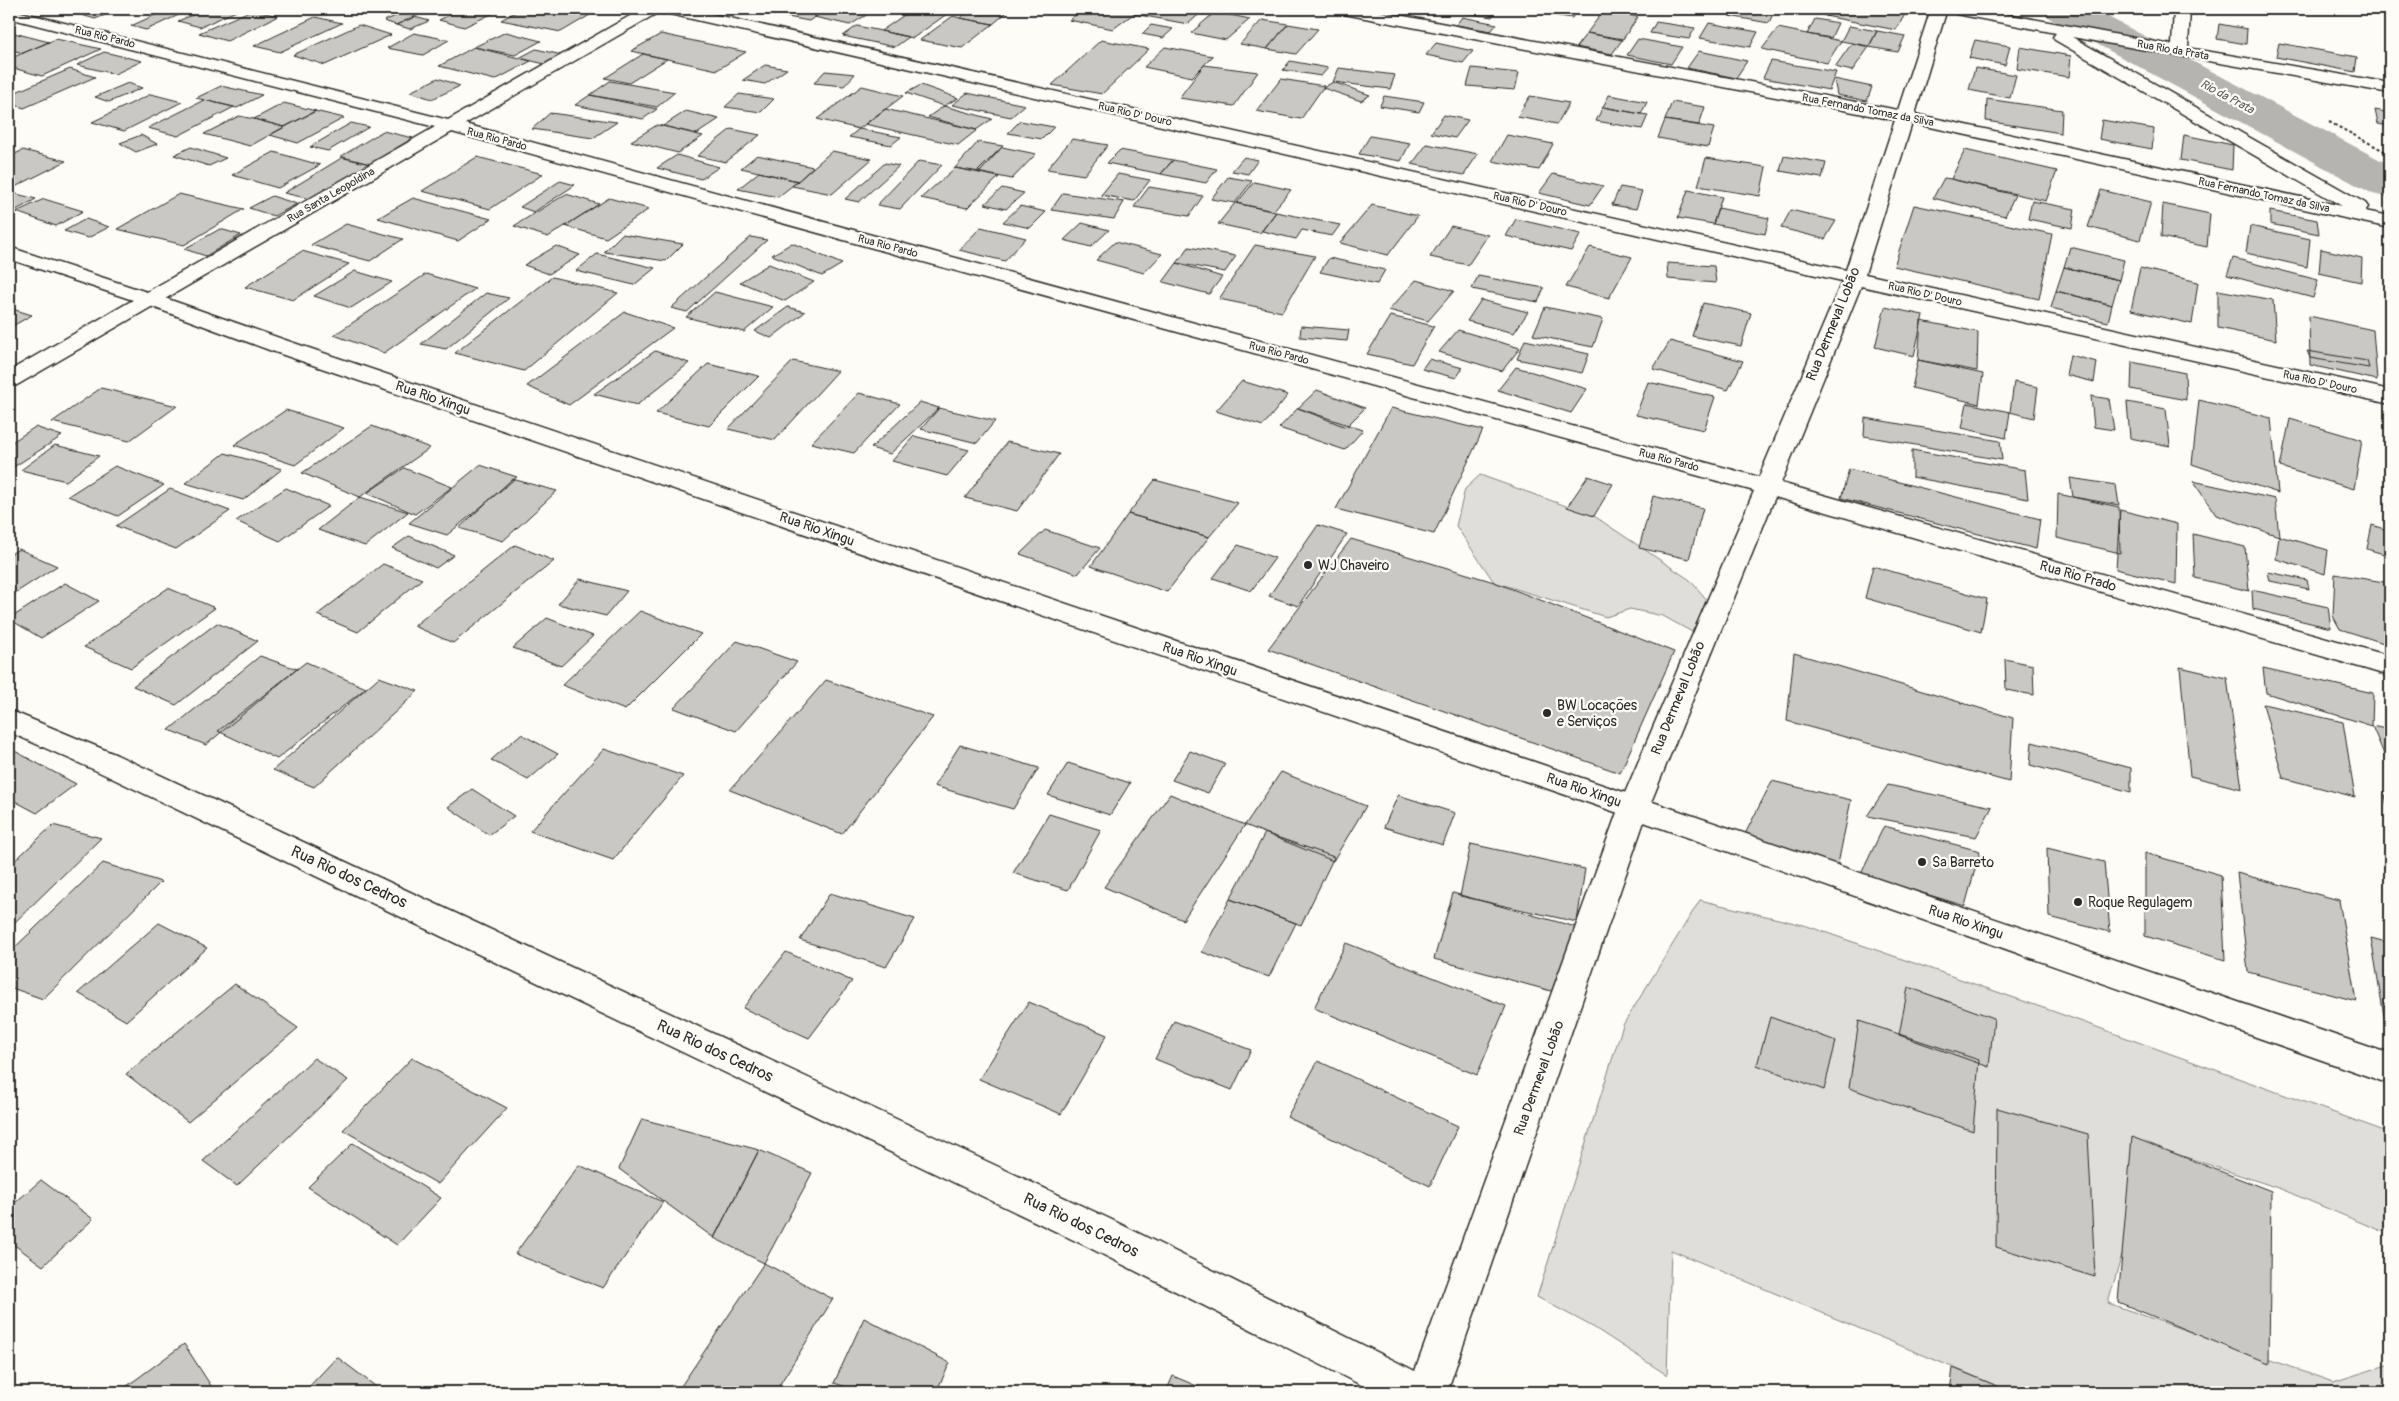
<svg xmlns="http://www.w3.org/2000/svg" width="2399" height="1401" font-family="Pangolin,sans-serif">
	<rect width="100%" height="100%" fill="#fdfcf7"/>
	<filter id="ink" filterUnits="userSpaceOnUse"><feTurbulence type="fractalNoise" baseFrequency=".02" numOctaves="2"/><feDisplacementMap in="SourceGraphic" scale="10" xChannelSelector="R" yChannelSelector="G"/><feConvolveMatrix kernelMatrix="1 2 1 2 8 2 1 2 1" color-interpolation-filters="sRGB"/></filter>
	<g filter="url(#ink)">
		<path fill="#dfdeda" stroke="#858482" d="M1480 475 1594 516 1690 580 1708 601 1692 632 1663 616 1630 609 1606 617 1494 582 1456 526 1465 489Z
			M1700 900 1807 926 2055 1012 2390 1133V1228L2381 1231 2281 1189 2153 1146 2108 1303 2333 1382 2390 1364V1392H2012L1671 1250 1667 1375 1593 1327 1537 1297 1623 1025Z"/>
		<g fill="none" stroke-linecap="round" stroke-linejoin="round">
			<path fill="#b5b4b1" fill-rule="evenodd" d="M2043 9H2093L2390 165V198L2373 194 2049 18Z"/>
		</g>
		<path fill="#c9c8c4" stroke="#2b2b2b" d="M68 9H102L113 12 95 19 65 10Z
			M207 9H241L200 27 178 21Z
			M412 9 427 11 396 25 384 21Z
			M462 9H502L464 27 439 20Z
			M521 9H581L595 12 561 32 501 20Z
			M745 9H821L826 10 809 21Z
			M846 9 868 14 850 25 814 17 827 9Z
			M913 9H939L951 11 913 38 881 31Z
			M971 9H980L1006 13 993 24 960 18Z
			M1083 9H1140L1113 29 1069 20Z
			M1141 9H1205L1188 24 1134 14Z
			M1468 9H1497L1492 17 1465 13Z
			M1534 9H1577L1572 18 1533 12Z
			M1732 9H1775L1769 23 1729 16Z
			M1791 9H1833L1829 16Z
			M1830 9H1908L1896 30 1825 16Z
			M2362 9H2390V18L2361 12Z
			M166 10 181 14 146 30 131 26Z
			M252 10 278 16 227 41 199 33Z
			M1604 10 1638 17 1623 39 1587 33Z
			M1215 12 1250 19 1226 40 1191 33Z
			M953 16 960 18 993 24 962 48 920 40Z
			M315 17 342 23 280 52 254 46Z
			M415 17 429 21 410 29 396 25Z
			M1462 17 1497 24 1491 31 1456 25Z
			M1815 19 1838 23 1831 38 1807 34Z
			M1262 20 1288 24 1267 49 1240 44Z
			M1656 22 1695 28 1689 39 1650 33Z
			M1709 23 1758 32 1750 47 1700 38Z
			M1288 24 1318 29 1296 54 1267 49Z
			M2219 24 2247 29 2246 44 2217 39Z
			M359 25 391 35 325 65 293 55Z
			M1151 25 1173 29 1163 38 1142 34Z
			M857 26 881 31 909 37 895 47 843 36Z
			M1849 26 1877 31 1869 46 1841 41Z
			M1778 28 1807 34 1841 41 1827 63 1762 49Z
			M1877 31 1905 36 1898 52 1869 47Z
			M506 32 541 41 515 55 474 47Z
			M14 33 49 42 23 53 9 49V36Z
			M414 33 449 40 423 55 387 48Z
			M1587 33 1622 40 1612 54 1576 47Z
			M661 34 746 52 717 70 631 51Z
			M56 39 101 49 42 76 9 67V59Z
			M1638 39 1682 47 1671 64 1627 55Z
			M1101 40 1149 49 1102 94 1052 85Z
			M1975 40 2010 46 2005 65 1969 58Z
			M1436 43 1473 51 1463 63 1426 55Z
			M1852 43 1869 47 1852 71 1835 67Z
			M2279 43 2357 57 2355 72 2276 57Z
			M474 47 519 58 531 61 495 80 439 66Z
			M1165 47 1213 56 1192 77 1144 67Z
			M2020 47 2071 56 2069 77 2017 69Z
			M536 49 562 55 545 64 519 58Z
			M1699 51 1747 61 1736 78 1687 68Z
			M104 52 142 61 115 74 77 65Z
			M643 54 667 59 629 83 605 78Z
			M1290 61 1328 68 1321 76 1283 70Z
			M1771 61 1836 72 1829 90 1763 78Z
			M765 65 787 69 765 84 743 80Z
			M1204 65 1258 72 1234 106 1179 98Z
			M1339 68 1395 75 1390 89 1333 82Z
			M1472 68 1519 73 1515 90 1467 86Z
			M1975 68 2016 75 2010 98 1969 90Z
			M70 69 95 77 24 108 9 103V95Z
			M825 71 855 74 844 86 814 83Z
			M438 78 460 86 432 99 410 92Z
			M1281 79 1324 86 1301 119 1256 111Z
			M1834 79 1872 87 1867 101 1837 95Z
			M610 81 675 92 657 107 590 95Z
			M1333 82 1370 95 1361 101 1323 88Z
			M128 83 142 88 109 102 95 97Z
			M921 85 958 98 944 106 906 93Z
			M221 86 262 95 237 108 196 98Z
			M862 86 903 96 859 129 817 119Z
			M967 93 1025 105 1011 117 952 105Z
			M151 94 182 102 124 131 92 122Z
			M739 94 774 99 761 112 725 107Z
			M590 95 657 109 643 119 575 105Z
			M1609 95 1647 102 1641 114 1603 107Z
			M1384 96 1424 102 1419 112 1380 106Z
			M1530 96 1569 103 1557 124 1517 117Z
			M1987 99 2062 110 2061 133 1986 121Z
			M204 100 234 107 178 136 148 128Z
			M1672 102 1705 107 1699 125 1665 120Z
			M284 103 316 111 284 127 254 119Z
			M944 106 992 119 976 130 928 117Z
			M1603 107 1641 114 1648 115 1642 129 1596 121Z
			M885 109 977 130 958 145 865 124Z
			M2375 110 2390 113V126L2378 124Z
			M315 111 344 118 298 143 270 135Z
			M686 111 719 119 697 134 663 126Z
			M550 113 617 122 593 138 532 129Z
			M1444 115 1468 120 1455 138 1431 133Z
			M239 116 254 119 284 127 250 146 204 134Z
			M1665 120 1714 128 1708 147 1658 138Z
			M2102 120 2154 129 2152 149 2099 139Z
			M1020 121 1054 127 1042 139 1008 133Z
			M351 123 369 127 328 151 310 147Z
			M657 125 663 126 703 136 678 153 631 141Z
			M731 129 760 135 726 162 697 156Z
			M859 129 901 137 891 145 849 137Z
			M383 131 413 138 370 164 340 157Z
			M141 135 157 144 136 152 120 143Z
			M1507 135 1553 144 1539 170 1492 161Z
			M2184 135 2233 145 2232 170 2181 160Z
			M1370 136 1410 143 1401 161 1359 154Z
			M1072 139 1108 145 1084 175 1047 169Z
			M978 142 1003 146 980 172 955 168Z
			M1427 144 1478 154 1464 175 1412 164Z
			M191 147 226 158 209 166 174 155Z
			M1002 147 1036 154 1012 179 977 172Z
			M23 150 66 161 9 190V157Z
			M1120 150 1173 160 1161 174 1107 163Z
			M1965 150 2057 171 2046 201 1951 179Z
			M832 151 872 159 832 194 792 186Z
			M274 152 320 165 278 188 232 175Z
			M677 155 719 167 701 179 657 168Z
			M757 155 813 167 798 181 741 168Z
			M1784 156 1826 163 1822 178 1780 171Z
			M343 157 370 164 310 199 284 193Z
			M477 157 543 174 490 209 422 191Z
			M1244 157 1258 160 1248 174 1232 171Z
			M1706 158 1766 167 1760 196 1698 186Z
			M1173 160 1217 169 1206 183 1161 174Z
			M919 161 942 165 900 209 877 205Z
			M885 163 899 166 859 202 845 199Z
			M955 168 999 177 967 208 921 198Z
			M759 172 798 181 778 197 738 189Z
			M1118 174 1150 180 1134 201 1101 195Z
			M1553 174 1603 186 1590 205 1539 193Z
			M1228 177 1252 181 1235 203 1211 199Z
			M1944 178 1951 179 2015 195 2005 216 1933 198Z
			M560 181 575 185 534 212 520 207Z
			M1254 182 1291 190 1273 211 1237 203Z
			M1149 187 1203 196 1189 216 1134 207Z
			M1620 187 1642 191 1636 209 1612 205Z
			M1002 188 1024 193 1006 209 985 204Z
			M1688 190 1722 197 1713 224 1678 218Z
			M2101 190 2151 202 2140 240 2088 227Z
			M9 192 36 199 9 214Z
			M1063 193 1124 202 1114 219 1051 210Z
			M179 194 244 209 184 245 117 229Z
			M566 194 599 204 548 237 514 226Z
			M272 196 297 204 274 216 249 208Z
			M413 198 491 219 458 241 378 218Z
			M609 198 649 209 606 238 565 226Z
			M44 199 83 211 56 226 16 212Z
			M2032 201 2075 209 2072 228 2028 219Z
			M1235 203 1276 212 1260 233 1218 224Z
			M2163 204 2210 214 2207 247 2161 237Z
			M1372 205 1418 216 1388 255 1340 243Z
			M1914 205 2052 234 2039 299 1894 266Z
			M1020 206 1046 212 1030 228 1003 222Z
			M1718 208 1769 218 1765 234 1713 224Z
			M1791 210 1836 221 1825 239 1781 228Z
			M2270 211 2317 220 2319 234 2270 224Z
			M1276 212 1340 225 1332 236 1302 230 1296 239 1262 231Z
			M86 219 109 227 88 238 64 231Z
			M1516 219 1581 234 1571 251 1506 236Z
			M1082 223 1109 230 1091 247 1064 240Z
			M346 224 403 239 370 261 311 245Z
			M1451 226 1488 235 1468 265 1430 257Z
			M2250 226 2310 239 2307 267 2246 253Z
			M981 227 1026 238 1005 261 959 250Z
			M220 229 241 235 206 256 184 249Z
			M622 234 683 244 666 261 604 252Z
			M751 237 767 240 687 312 671 308Z
			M1115 242 1162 254 1144 273 1096 260Z
			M792 243 842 264 822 276 772 255Z
			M1255 245 1315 256 1282 312 1219 299Z
			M556 246 580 255 549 274 524 265Z
			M1189 247 1236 256 1225 272 1177 263Z
			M1590 247 1632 257 1609 298 1566 287Z
			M2070 247 2124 260 2119 280 2064 267Z
			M2321 249 2362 258 2361 282 2319 273Z
			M302 251 349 264 293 300 245 287Z
			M597 254 655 268 634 285 576 271Z
			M1329 258 1385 270 1377 284 1320 272Z
			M2233 258 2318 280 2313 298 2227 275Z
			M1177 263 1222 277 1209 294 1163 282Z
			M1667 263 1714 266 1716 283 1668 279Z
			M769 264 814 282 785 301 740 282Z
			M2064 267 2119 280 2112 305 2056 291Z
			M2140 268 2198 282 2192 324 2131 310Z
			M355 271 392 282 351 308 314 296Z
			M426 274 475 289 384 353 334 335Z
			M1478 276 1544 288 1538 302 1472 289Z
			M552 277 618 293 524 371 455 353Z
			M1416 280 1454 291 1428 321 1389 310Z
			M2218 290 2273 300 2276 340 2218 328Z
			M2056 291 2112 305 2108 322 2051 308Z
			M715 292 773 307 744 332 686 317Z
			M486 293 509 298 446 349 421 344Z
			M1481 300 1528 312 1514 333 1467 321Z
			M1703 303 1751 313 1741 346 1692 336Z
			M788 307 805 312 771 338 755 331Z
			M1545 307 1603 319 1593 347 1533 335Z
			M1885 307 1923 315 1914 356 1875 347Z
			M9 308 32 315 9 328Z
			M625 312 673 328 569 405 527 386Z
			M1390 316 1434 326 1412 364 1367 354Z
			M2309 316 2373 330 2377 380 2310 365Z
			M1921 321 1978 332 1977 371 1918 360Z
			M1301 326 1349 330 1347 341 1300 337Z
			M1458 330 1520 348 1502 371 1439 352Z
			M1525 340 1589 354 1582 373 1517 359Z
			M1670 341 1743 361 1728 390 1653 369Z
			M655 351 689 363 637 405 594 394Z
			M2307 351 2367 361 2369 368 2310 358Z
			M2070 355 2097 362 2094 382 2066 375Z
			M1429 359 1463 368 1456 378 1422 369Z
			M1918 360 1983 374 1979 404 1912 388Z
			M793 361 838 371 775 440 728 429Z
			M2132 362 2185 373 2186 400 2131 389Z
			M708 364 759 376 709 426 656 413Z
			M1516 367 1587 389 1571 413 1498 390Z
			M1242 381 1288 395 1263 426 1216 411Z
			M1648 382 1715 397 1704 430 1636 415Z
			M2014 382 2038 387 2034 418 2010 412Z
			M101 388 177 406 129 441 52 422Z
			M1317 390 1365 408 1346 427 1298 408Z
			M859 393 900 404 854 453 811 443Z
			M2091 396 2109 399 2114 430 2094 427Z
			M2199 400 2271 418 2278 493 2192 464Z
			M920 402 939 408 890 454 871 448Z
			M2127 402 2166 409 2170 446 2130 438Z
			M1967 403 2010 412 2006 438 1962 428Z
			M939 408 995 421 977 443 921 429Z
			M1298 408 1363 430 1345 450 1279 428Z
			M1391 408 1483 430 1434 534 1336 509Z
			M286 410 344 428 295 465 234 445Z
			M1865 418 2000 441 2002 460 1864 436Z
			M2290 419 2362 440 2354 489 2280 467Z
			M372 426 430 448 360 497 302 473Z
			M35 427 62 436 9 470V444Z
			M914 436 969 450 947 476 892 461Z
			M1007 442 1059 454 1017 511 965 498Z
			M55 445 99 456 66 481 21 470Z
			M1912 450 2025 470 2028 499 1912 477Z
			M225 453 282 469 243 500 185 483Z
			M480 465 517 477 447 535 409 523Z
			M115 466 164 485 118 516 68 496Z
			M404 468 452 487 415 514 367 493Z
			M1849 469 2040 519 2036 549 1841 498Z
			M1588 476 1613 484 1594 516 1567 507Z
			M2070 478 2116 485 2119 505 2073 497Z
			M512 479 557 491 503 541 459 528Z
			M1155 480 1199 492 1238 503 1209 537 1128 514Z
			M2193 481 2275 499 2279 536 2216 515Z
			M286 488 329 506 280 541 236 521Z
			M170 489 230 511 176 549 116 526Z
			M2058 494 2119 507 2120 553 2057 538Z
			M1653 496 1703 508 1689 559 1639 548Z
			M360 497 408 512 365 546 318 530Z
			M2120 510 2177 524 2176 584 2116 569Z
			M1128 514 1209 537 1167 592 1091 566Z
			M1318 525 1347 534 1298 606 1269 596Z
			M2372 525 2390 531V556L2367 549Z
			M1045 530 1100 548 1078 574 1020 554Z
			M2193 534 2245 547 2249 591 2195 578Z
			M409 536 454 555 436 568 392 548Z
			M2279 536 2328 550 2325 574 2276 559Z
			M1351 539 1494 582 1674 652 1620 773 1268 649Z
			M515 545 554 561 453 643 414 626Z
			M1238 545 1275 558 1251 591 1213 578Z
			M19 549 57 566 9 597V555Z
			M383 564 422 579 358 632 317 615Z
			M1873 566 1987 599 1981 632 1865 598Z
			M2268 572 2307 580 2309 589 2270 581Z
			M2335 574 2390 583V645L2340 629 2333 616Z
			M580 579 627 591 606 616 558 604Z
			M65 583 99 601 41 638 9 619Z
			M168 588 215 608 131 668 84 647Z
			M2252 590 2328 607 2331 628 2253 609Z
			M640 611 701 634 625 710 562 685Z
			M547 618 593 636 561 666 513 648Z
			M217 623 258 641 176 705 133 686Z
			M737 641 797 662 736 731 674 708Z
			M1794 653 2013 718 2009 782 1787 721Z
			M260 656 297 669 206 745 169 730Z
			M2005 659 2033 665 2034 695 2006 690Z
			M306 662 366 688 277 759 218 731Z
			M2180 667 2227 678 2242 789 2190 776Z
			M2263 668 2373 693 2372 726 2266 693Z
			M379 677 418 691 314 787 273 770Z
			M826 680 933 717 842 834 730 790Z
			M2263 704 2343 722 2355 797 2283 778Z
			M2372 726 2390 730V768Z
			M521 734 558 754 528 780 491 760Z
			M2032 742 2131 768V792L2030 765Z
			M960 745 1039 768 1013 809 934 786Z
			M9 748 76 784 37 813 9 798Z
			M604 749 683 776 613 860 530 831Z
			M1190 751 1225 764 1208 793 1172 780Z
			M1068 763 1130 783 1110 815 1048 795Z
			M1281 772 1366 806 1333 861 1245 825Z
			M1772 781 1851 800 1837 869 1744 836Z
			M1888 785 1992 807 1976 837 1867 816Z
			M472 789 514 816 489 835 448 807Z
			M1170 794 1245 825 1183 920 1104 887Z
			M1398 795 1455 813 1443 845 1384 827Z
			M2385 795 2390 797V821Z
			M1049 814 1101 830 1068 890 1013 873Z
			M53 825 101 838 9 928V866Z
			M1884 826 1980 851 1965 906 1861 874Z
			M1265 833 1334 857 1301 925 1230 899Z
			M1471 844 1585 869 1577 922 1460 896Z
			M2047 848 2104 862 2110 932 2049 917Z
			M2145 853 2221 875 2225 960 2145 936Z
			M103 863 161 882 43 999 9 987V953Z
			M2237 873 2339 900 2356 1001 2248 972Z
			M830 893 915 919 886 967 800 940Z
			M1453 893 1576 927 1562 994 1434 959Z
			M1230 899 1296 923 1269 977 1202 952Z
			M159 923 207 948 126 1021 78 993Z
			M2371 938 2390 943V1029L2386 1028Z
			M1346 943 1506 1006 1477 1075 1314 1008Z
			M786 952 852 981 809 1038 743 1008Z
			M235 984 298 1028 188 1122 126 1074Z
			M1908 987 1994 1018 1989 1067 1899 1035Z
			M1029 1002 1107 1035 1061 1114 979 1079Z
			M1770 1017 1836 1041 1824 1090 1757 1065Z
			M1174 1021 1251 1050 1232 1090 1155 1059Z
			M1859 1021 1979 1060 1973 1131 1849 1088Z
			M314 1058 348 1080 237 1186 203 1161Z
			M412 1058 507 1108 438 1184 343 1130Z
			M1318 1061 1458 1126 1430 1186 1287 1117Z
			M1997 1108 2088 1134 2095 1277 1996 1247Z
			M642 1119 759 1150 714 1238 619 1169Z
			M2132 1137 2271 1191 2269 1364 2118 1302Z
			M353 1143 441 1198 397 1245 308 1187Z
			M759 1150 812 1173 764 1263 714 1238Z
			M579 1165 663 1202 603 1288 515 1254Z
			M41 1180 93 1219 43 1266 9 1241V1208Z
			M764 1263 833 1299 775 1392H677Z
			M864 1318 950 1363 936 1392H861L834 1383Z
			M184 1344 215 1392H119Z
			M337 1357 383 1392H304Z
			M1953 1368 2012 1392H1950Z
			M1173 1376 1211 1392H1166Z"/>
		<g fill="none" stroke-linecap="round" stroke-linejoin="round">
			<defs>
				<path id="street" d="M9 9 448 120 642 9H661L659 12 465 124 1759 477 1842 281 670 14 662 9H690L1846 270 1895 120 1344 14 1336 9H1367L1898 110 1931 9H1947L1915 114 2342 206 2055 40 2053 37 2056 33 1956 14 1948 9H1979L2172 45 2174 9H2190L2188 48 2390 83V93L2072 37 2365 203 2368 207 2365 211 2390 216V228L1912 123 1865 274 2390 390V404L1861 286 1781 483 2390 656V676L1775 497 1649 807 1447 1392H1375L1084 1245 97 771 9 732V710L117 755 1110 1219 1415 1371 1619 807 1754 491 452 132 17 385 9 387V371L435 127 9 18Z"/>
				<path id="secondary" d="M9 247 156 295 288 341 1644 799 2390 1054V1084L1624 815 272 351 142 303 9 259Z"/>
			</defs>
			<use href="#street" stroke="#2b2b2b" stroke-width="3"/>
			<use href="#secondary" stroke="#2b2b2b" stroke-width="3"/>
			<path stroke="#2b2b2b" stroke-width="2" stroke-dasharray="3 2.5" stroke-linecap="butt" d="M2329 122 2390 154"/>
			<use href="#street" fill="#fdfcf7" fill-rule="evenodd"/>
			<use href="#secondary" fill="#fdfcf7" fill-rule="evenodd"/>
		</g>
	</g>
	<g fill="#2b2b2b" stroke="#fdfcf7" stroke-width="2">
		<circle cx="1308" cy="565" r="5"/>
		<circle cx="1547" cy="713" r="5"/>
		<circle cx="1922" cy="862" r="5"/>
		<circle cx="2078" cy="902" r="5"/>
	</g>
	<g text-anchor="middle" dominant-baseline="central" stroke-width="4.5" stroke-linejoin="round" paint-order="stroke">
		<g font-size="11" fill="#2b2b2b" stroke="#fdfcf7">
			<text transform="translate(105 37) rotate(14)">Rua Rio Pardo</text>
			<text transform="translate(2173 50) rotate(10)">Rua Rio da Prata</text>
			<text transform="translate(1868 110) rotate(11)">Rua Fernando Tomaz da Silva</text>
			<text transform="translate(1135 114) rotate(13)">Rua Rio D' Douro</text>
			<text transform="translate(497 139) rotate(15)">Rua Rio Pardo</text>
			<text transform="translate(331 195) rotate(-30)">Rua Santa Leopoldina</text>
			<text transform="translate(2264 195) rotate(12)">Rua Fernando Tomaz da Silva</text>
			<text transform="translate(1530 204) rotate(13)">Rua Rio D' Douro</text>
			<text transform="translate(888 246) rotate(15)">Rua Rio Pardo</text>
			<text transform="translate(1925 294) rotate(13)">Rua Rio D' Douro</text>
			<text transform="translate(1279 353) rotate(15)">Rua Rio Pardo</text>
			<text transform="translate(2320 382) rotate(12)">Rua Rio D' Douro</text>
			<text transform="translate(1669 460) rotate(15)">Rua Rio Pardo</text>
		</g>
		<g font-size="12" font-style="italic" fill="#5b5b5a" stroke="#fdfcf7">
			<text transform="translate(2227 97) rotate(28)">Rio da Prata</text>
		</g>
		<g font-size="14" fill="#2b2b2b" stroke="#fdfcf7">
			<text transform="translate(1833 324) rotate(-68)">Rua Dermeval Lobão</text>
			<text transform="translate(433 398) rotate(19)">Rua Rio Xingu</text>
			<text transform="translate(817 529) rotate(19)">Rua Rio Xingu</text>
			<text transform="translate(2078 576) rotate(16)">Rua Rio Prado</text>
			<text transform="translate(1200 659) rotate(19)">Rua Rio Xingu</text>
			<text transform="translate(1678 698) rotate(-68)">Rua Dermeval Lobão</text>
			<text transform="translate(1584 790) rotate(19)">Rua Rio Xingu</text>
			<text transform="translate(1966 922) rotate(19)">Rua Rio Xingu</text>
			<text transform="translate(1539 1078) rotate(-70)">Rua Dermeval Lobão</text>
		</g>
		<g font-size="14" fill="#2b2b2b" stroke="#fdfcf7" text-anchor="start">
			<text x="1318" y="565">WJ Chaveiro</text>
			<text x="1557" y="705">BW Locações<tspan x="1557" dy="16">e Serviços</tspan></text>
			<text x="1932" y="862">Sa Barreto</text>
			<text x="2088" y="902">Roque Regulagem</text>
		</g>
		<g font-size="16" fill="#2b2b2b" stroke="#fdfcf7">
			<text transform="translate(349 877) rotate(25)">Rua Rio dos Cedros</text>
			<text transform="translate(715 1051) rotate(25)">Rua Rio dos Cedros</text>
			<text transform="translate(1081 1225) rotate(26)">Rua Rio dos Cedros</text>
		</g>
	</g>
	<rect width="2399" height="1401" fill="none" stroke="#fdfcf7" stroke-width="30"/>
	<rect x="15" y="15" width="2369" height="1371" fill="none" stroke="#2b2b2b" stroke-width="2" filter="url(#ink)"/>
</svg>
